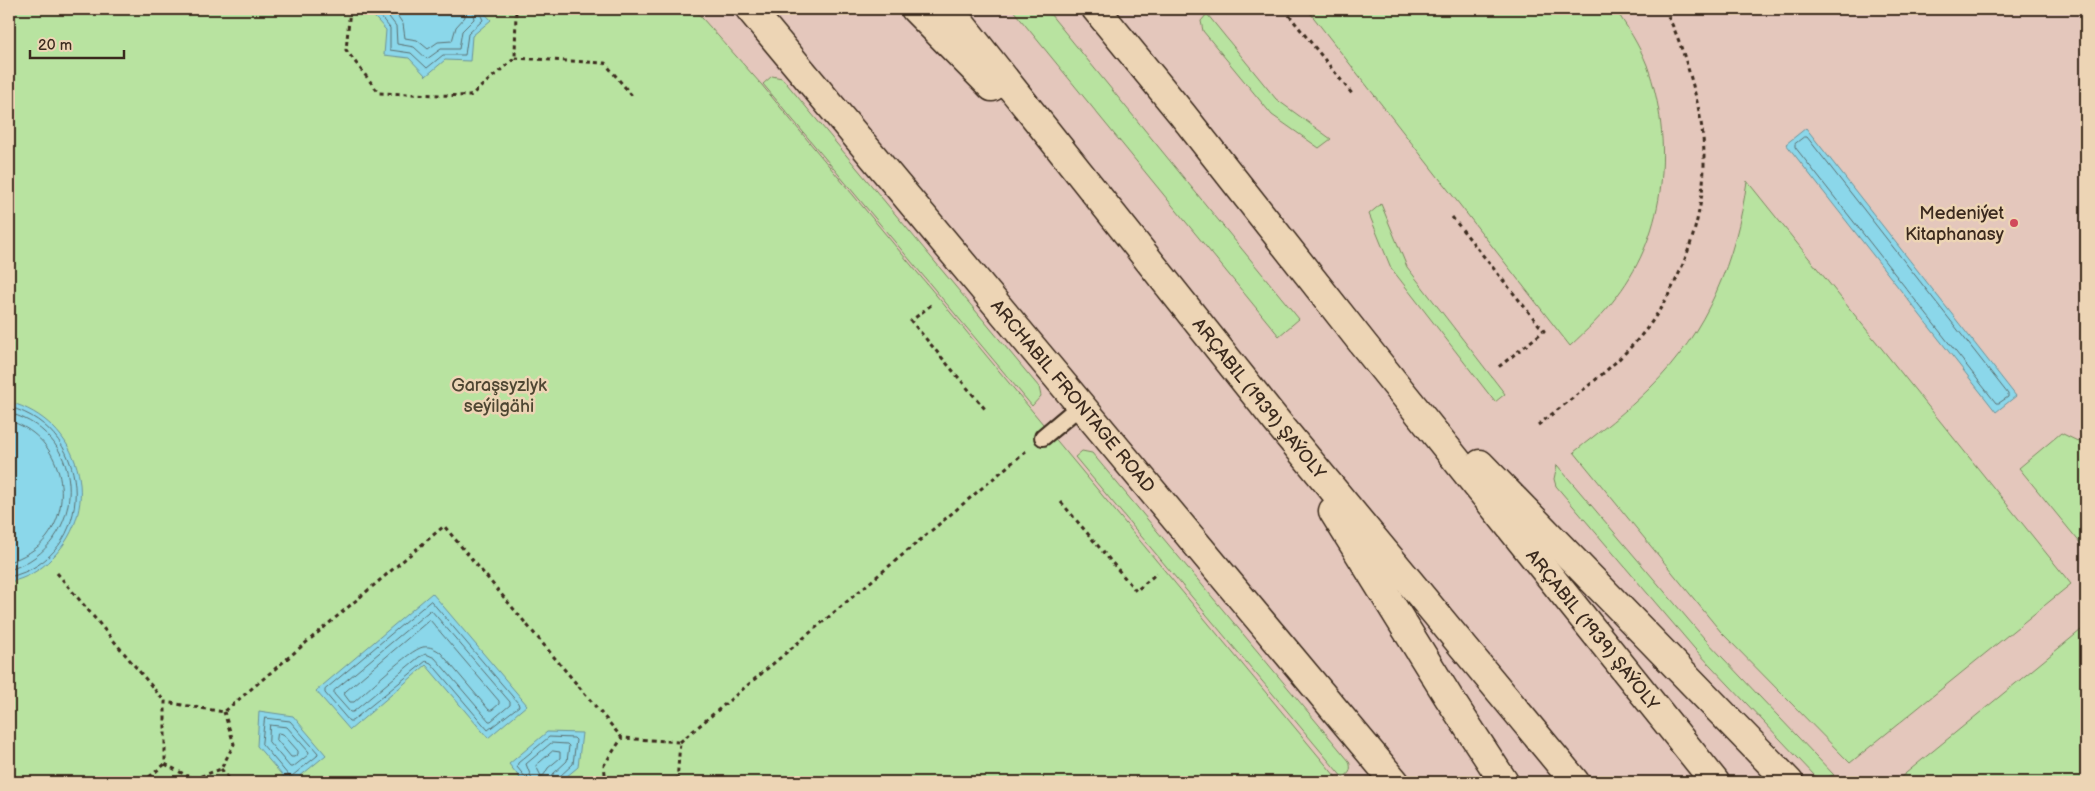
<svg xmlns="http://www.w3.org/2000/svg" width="2095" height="791" font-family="'Balsamiq Sans',sans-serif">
	<rect width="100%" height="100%" fill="#e4c7bc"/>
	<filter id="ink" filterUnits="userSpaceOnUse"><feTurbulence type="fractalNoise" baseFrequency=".02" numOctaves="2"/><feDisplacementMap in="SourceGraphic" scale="10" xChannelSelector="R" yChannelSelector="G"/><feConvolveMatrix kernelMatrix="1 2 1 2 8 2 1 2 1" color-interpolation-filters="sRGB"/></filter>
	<g filter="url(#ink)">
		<path fill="#b8e3a0" stroke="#7a865f" d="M9 9H694L761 84 1340 782H9Z
			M1012 9H1046L1299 319 1279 336Z
			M1307 9H1615C1627 26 1639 45 1647 65 1674 141 1667 231 1617 296 1603 315 1587 330 1570 346Z
			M1207 14 1276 99 1331 139 1319 148 1272 115 1203 31 1201 21Z
			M772 76 782 78 1039 387 1041 396 1032 406 763 84Z
			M1747 181 2071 584 1850 763 1721 632 1574 452C1599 432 1626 412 1650 388 1707 332 1736 260 1747 181Z
			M1381 204 1407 267 1505 394 1495 402 1391 268 1369 214Z
			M2061 433 2086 445V550L2019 468Z
			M1082 451 1092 453 1349 761C1352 770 1350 773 1343 778L1075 457Z
			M1557 465 1704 638 1834 775 1821 779 1815 776 1694 648 1556 486 1554 479Z
			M2086 626V782H1895Z"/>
		<path fill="#8bd7ea" stroke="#6b9298" d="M372 9H481L491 20 472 36 470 61 445 60 426 76 409 58 384 55 386 30 369 11Z
			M1806 128 2016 396 1996 412 1786 144Z
			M9 402C80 421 105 506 52 558 41 570 25 579 9 582Z
			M432 593 527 705 488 738 426 665 350 730 316 691Z
			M259 711 293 716 326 755 293 782H288L257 746Z
			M547 732 582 733 578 767 560 782H523L509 764Z"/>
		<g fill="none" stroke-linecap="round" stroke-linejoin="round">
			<path stroke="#5b6f70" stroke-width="1" d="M374 9 390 28V50L411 53 427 68 443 55H465L468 34 483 20 478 9
				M383 9 396 26 397 44 414 47 427 59 441 49H459L462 31 474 19 472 9
				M393 9 403 24 405 38 417 40 428 49 438 42 452 41 456 27 465 17 464 9
				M1804 137H1807L2008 394V397L1999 403H1996L1795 147V144Z
				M9 407C97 430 98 557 9 577
				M9 413C90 435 89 545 9 570
				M9 421C58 434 77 497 47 537 37 550 23 557 9 562
				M431 601 518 703 519 706 488 730 431 663 426 661 352 721H349L325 693V690Z
				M431 610 510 702V705L491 721H489L435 658 426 654 419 657 353 712H350L334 694V691Z
				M430 620 499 701V704L492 710H489L441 653C436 649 430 646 423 647 409 650 367 691 354 702H350L344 694 345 692Z
				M265 718 290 721 318 753 317 756 292 776H289L262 744Z
				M270 725 287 727 309 752 308 755 293 767H290L269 742Z
				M278 733 283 734 298 751V754L294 757H291L277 740Z
				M553 751 560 752V758L548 768 544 775 541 776 536 766Z
				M527 782 526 778 517 767 518 763 549 737 574 738 576 740 573 764 559 777 557 782
				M533 782 526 764 551 743 567 744 569 746 567 761 553 774 551 782"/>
			<defs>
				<path id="lane" d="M1043 437 1081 405"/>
				<g id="street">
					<path id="s1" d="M750 9 1395 782"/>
				</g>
				<g id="primary">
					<path d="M915 9 992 87"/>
					<path id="s2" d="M949 9 1278 423 1575 782"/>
					<path id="s3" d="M1096 9 1182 114 1364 345 1715 782"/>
					<path d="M1480 464 1789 782"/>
					<path d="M1333 511 1449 698 1504 782"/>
				</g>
			</defs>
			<use href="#lane" stroke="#3b2a1e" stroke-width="20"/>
			<use href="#street" stroke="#3b2a1e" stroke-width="31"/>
			<use href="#primary" stroke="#3b2a1e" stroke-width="31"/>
			<path stroke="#3b2a1e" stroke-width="3" stroke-dasharray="4 4" stroke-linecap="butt" d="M350 9 346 50 379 93 470 96 515 58 516 9
				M1284 9 1353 95
				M1226 14 1232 9
				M515 58 605 63 633 97
				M1452 217 1544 331 1496 369
				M931 305 911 321 985 409
				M1538 425C1576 395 1618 366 1648 327 1683 279 1705 217 1704 157 1704 127 1696 94 1687 65 1681 46 1674 26 1664 9
				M1061 502 1136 591 1157 573
				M57 573 165 702
				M680 742 1026 451
				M165 764 193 779 221 769 234 744 224 712
				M221 769 232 782
				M143 782 165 764V702L224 712 444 526 622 738 680 742 677 782
				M606 782 604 765 622 738"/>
			<use href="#lane" stroke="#edd5b5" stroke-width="16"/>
			<use href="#street" stroke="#edd5b5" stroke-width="28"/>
			<use href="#primary" stroke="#edd5b5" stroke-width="28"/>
		</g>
	</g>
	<circle fill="#d1495b" stroke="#edd5b5" stroke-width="2" cx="2014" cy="223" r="5"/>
	<g text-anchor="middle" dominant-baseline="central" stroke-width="5" stroke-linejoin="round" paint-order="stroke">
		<g font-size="18" fill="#3b2a1e" stroke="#edd5b5" text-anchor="end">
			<text x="2004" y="213">Medeniýet<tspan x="2004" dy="21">Kitaphanasy</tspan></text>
		</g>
		<g font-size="18" fill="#4e4632" stroke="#edd5b5">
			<text x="499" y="385">Garaşsyzlyk<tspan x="499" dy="21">seýilgähi</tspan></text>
		</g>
		<g font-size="18" fill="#3b2a1e" stroke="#edd5b5">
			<text stroke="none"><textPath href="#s1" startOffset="504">ARCHABIL FRONTAGE ROAD</textPath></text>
			<text stroke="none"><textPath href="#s2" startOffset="498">ARÇABIL (1939) ŞAÝOLY</textPath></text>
			<text stroke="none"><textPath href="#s3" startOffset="795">ARÇABIL (1939) ŞAÝOLY</textPath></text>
		</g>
	</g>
	<rect width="2095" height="791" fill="none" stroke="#edd5b5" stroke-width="30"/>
	<rect x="15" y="15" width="2065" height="761" fill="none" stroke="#3b2a1e" stroke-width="2" filter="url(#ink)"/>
	<path d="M30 50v8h94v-8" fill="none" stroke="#3b2a1e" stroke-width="2.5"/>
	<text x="38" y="50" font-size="15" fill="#3b2a1e" stroke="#edd5b5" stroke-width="4" paint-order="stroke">20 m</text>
</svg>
